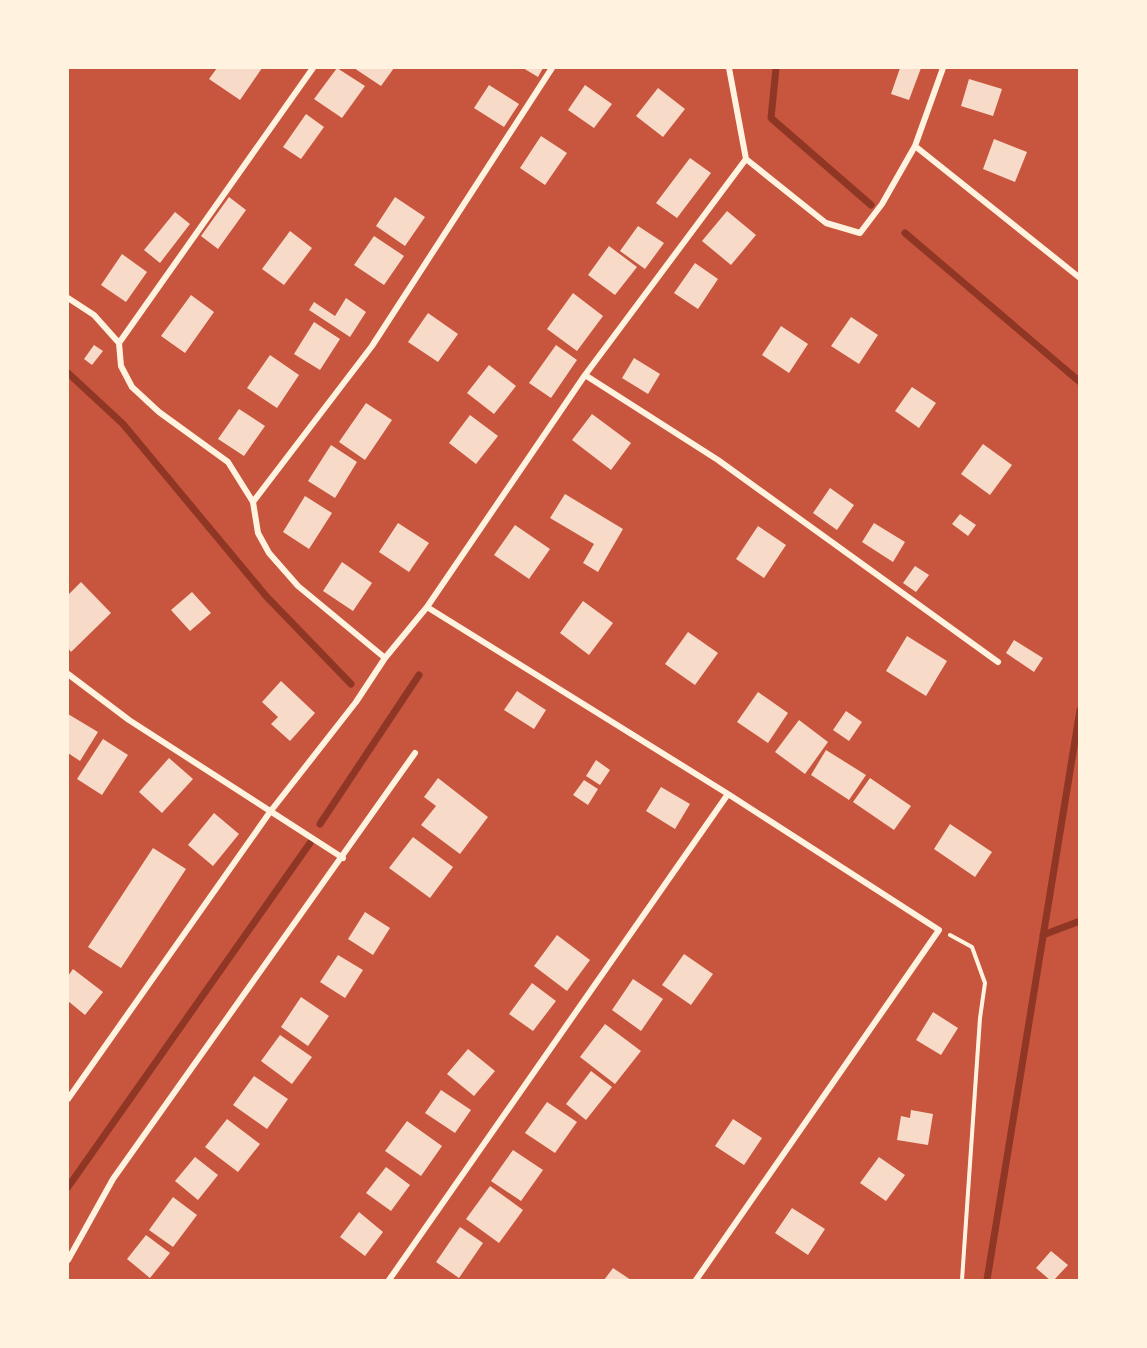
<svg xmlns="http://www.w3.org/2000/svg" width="1147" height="1348" font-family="Quicksand,sans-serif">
	<rect width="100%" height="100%" fill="#c8553d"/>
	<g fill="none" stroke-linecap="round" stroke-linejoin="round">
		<path stroke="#8f3625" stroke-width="7" d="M776 68 771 118 871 205
			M905 233 1080 382
			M68 373 123 424 266 596 351 684
			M320 824 419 675
			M1043 935 1080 921
			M68 1187 310 843
			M987 1280 1080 710"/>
	</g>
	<path fill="#f7dbc8" d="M217 68H262L240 100 209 79Z
		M337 68 365 86 342 118 314 99Z
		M354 68H394L381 86Z
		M523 68H543L538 77Z
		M900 68H921L909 100 891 94Z
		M969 79 1002 89 993 116 961 106Z
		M489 85 519 104 504 127 474 108Z
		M585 85 612 104 594 128 568 110Z
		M658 88 685 109 663 137 636 116Z
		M306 114 324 127 301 159 283 147Z
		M541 136 567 153 545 185 520 168Z
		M994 139 1027 152 1015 182 983 169Z
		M690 158 711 173 677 218 656 203Z
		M229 197 246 210 218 249 201 236Z
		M395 197 425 217 405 246 376 226Z
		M727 211 756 235 731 265 702 241Z
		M175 212 190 224 160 263 144 250Z
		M638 226 664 243 645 269 620 251Z
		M290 231 312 248 284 285 262 269Z
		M374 236 404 256 384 285 354 265Z
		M609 246 637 267 615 295 588 275Z
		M122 254 147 272 126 302 101 285Z
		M695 263 718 279 698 309 674 293Z
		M573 293 603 316 577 351 547 329Z
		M191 295 214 312 185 353 161 336Z
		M346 298 366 312 350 337 309 310 314 302 335 316Z
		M428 313 458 334 438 362 408 342Z
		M851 317 878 335 859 364 831 346Z
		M314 322 340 339 320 370 294 354Z
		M781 326 808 344 789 373 762 355Z
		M94 345 103 351 92 365 84 359Z
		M556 345 577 360 551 398 529 383Z
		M270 355 299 375 277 408 247 388Z
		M634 358 660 374 648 394 622 378Z
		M489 365 516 386 494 414 467 393Z
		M912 387 936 403 919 428 895 411Z
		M366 403 392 420 365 460 339 442Z
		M239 409 265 426 244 456 218 439Z
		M592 414 631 443 611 470 572 440Z
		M470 415 498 436 476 464 449 443Z
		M983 444 1012 465 990 495 961 474Z
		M331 445 357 462 335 498 308 481Z
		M830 488 854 505 837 530 813 513Z
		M565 494 623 529 598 572 583 563 594 544 550 518Z
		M305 496 332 513 309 549 283 532Z
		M960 514 976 525 968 536 952 524Z
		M398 523 429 543 409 572 379 552Z
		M874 523 905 542 893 562 862 542Z
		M515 525 550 549 529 579 494 555Z
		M758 526 786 545 764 578 736 559Z
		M342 562 372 583 353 611 323 591Z
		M915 566 929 575 916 592 903 583Z
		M81 582 111 613 71 652 68 648V595Z
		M192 592 211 613 190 631 171 610Z
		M583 601 613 623 589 655 560 633Z
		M688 632 718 653 695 685 665 664Z
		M907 636 947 661 926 696 886 671Z
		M1014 640 1043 658 1034 672 1006 653Z
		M281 681 315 713 290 741 271 724 278 717 262 702Z
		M517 691 546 710 534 729 504 710Z
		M758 692 788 713 768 743 737 722Z
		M846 711 862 722 849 741 833 730Z
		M68 714 98 732 80 761 68 753Z
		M799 720 828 742 805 774 775 752Z
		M103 739 128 755 102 795 77 779Z
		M826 750 866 775 849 800 811 775Z
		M169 758 193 779 162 813 139 792Z
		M596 760 610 770 600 785 586 776Z
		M438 778 488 817 460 854 421 825 436 806 424 797Z
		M870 778 911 806 894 830 853 802Z
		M584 780 598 789 588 805 573 795Z
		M661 787 690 804 675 829 646 811Z
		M214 813 239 834 213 866 188 845Z
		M950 824 992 852 975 877 934 849Z
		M413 837 453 867 430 898 389 868Z
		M153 848 186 869 121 968 88 947Z
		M365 912 390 928 373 955 348 939Z
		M557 935 590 960 567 991 534 966Z
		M684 954 713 974 691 1005 662 985Z
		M338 955 363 970 345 998 320 982Z
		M73 969 103 992 85 1015 68 1001V976Z
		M633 979 663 999 641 1031 612 1010Z
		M532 983 556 1001 533 1031 509 1014Z
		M301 997 329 1016 308 1046 281 1027Z
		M933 1012 958 1028 941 1055 916 1040Z
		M605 1024 641 1051 615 1084 580 1057Z
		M280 1035 312 1057 292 1084 261 1061Z
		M468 1049 495 1071 474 1096 447 1074Z
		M591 1071 612 1087 586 1120 566 1104Z
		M254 1076 288 1099 267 1129 233 1105Z
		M441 1090 471 1110 455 1133 425 1113Z
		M547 1102 577 1122 555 1153 525 1133Z
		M911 1110 933 1114 928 1145 897 1140 901 1116 910 1118Z
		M227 1119 260 1144 238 1172 205 1147Z
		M733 1119 762 1138 744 1165 715 1146Z
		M407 1121 442 1146 421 1176 385 1151Z
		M513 1150 543 1170 521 1201 491 1181Z
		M195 1157 218 1175 198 1200 175 1181Z
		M879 1157 905 1175 886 1201 860 1183Z
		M386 1167 410 1185 391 1211 366 1193Z
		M490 1186 523 1210 499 1243 466 1219Z
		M173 1197 197 1215 173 1247 149 1230Z
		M792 1208 825 1229 808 1255 775 1233Z
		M359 1212 383 1232 365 1256 340 1237Z
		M460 1227 483 1243 459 1278 436 1262Z
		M146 1235 170 1253 150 1278 127 1259Z
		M1051 1251 1068 1265 1054 1280H1050L1036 1268Z
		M613 1268 631 1280H604Z"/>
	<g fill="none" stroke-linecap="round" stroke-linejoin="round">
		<path stroke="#fff3e0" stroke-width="4" d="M950 935 972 947 985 983 980 1018 962 1280"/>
		<path stroke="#fff3e0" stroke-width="6" d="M915 146 1080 278
			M746 159 826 223 860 233 882 204 915 146 943 68
			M68 298 94 315 119 343 121 366 132 387 159 412 228 462 253 502 258 533 269 553 298 586 385 658
			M119 343 313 68
			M585 375 718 460 998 662
			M253 502 372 346 552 68
			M427 607 728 794 939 930 696 1280
			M68 674 129 720 343 858
			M68 1099 270 812 356 702 385 658 427 607 585 375 746 159 729 68
			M68 1260 113 1179 415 753
			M389 1280 728 794"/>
	</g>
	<rect width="1147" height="1348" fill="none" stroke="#fff3e0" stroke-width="138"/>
</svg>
